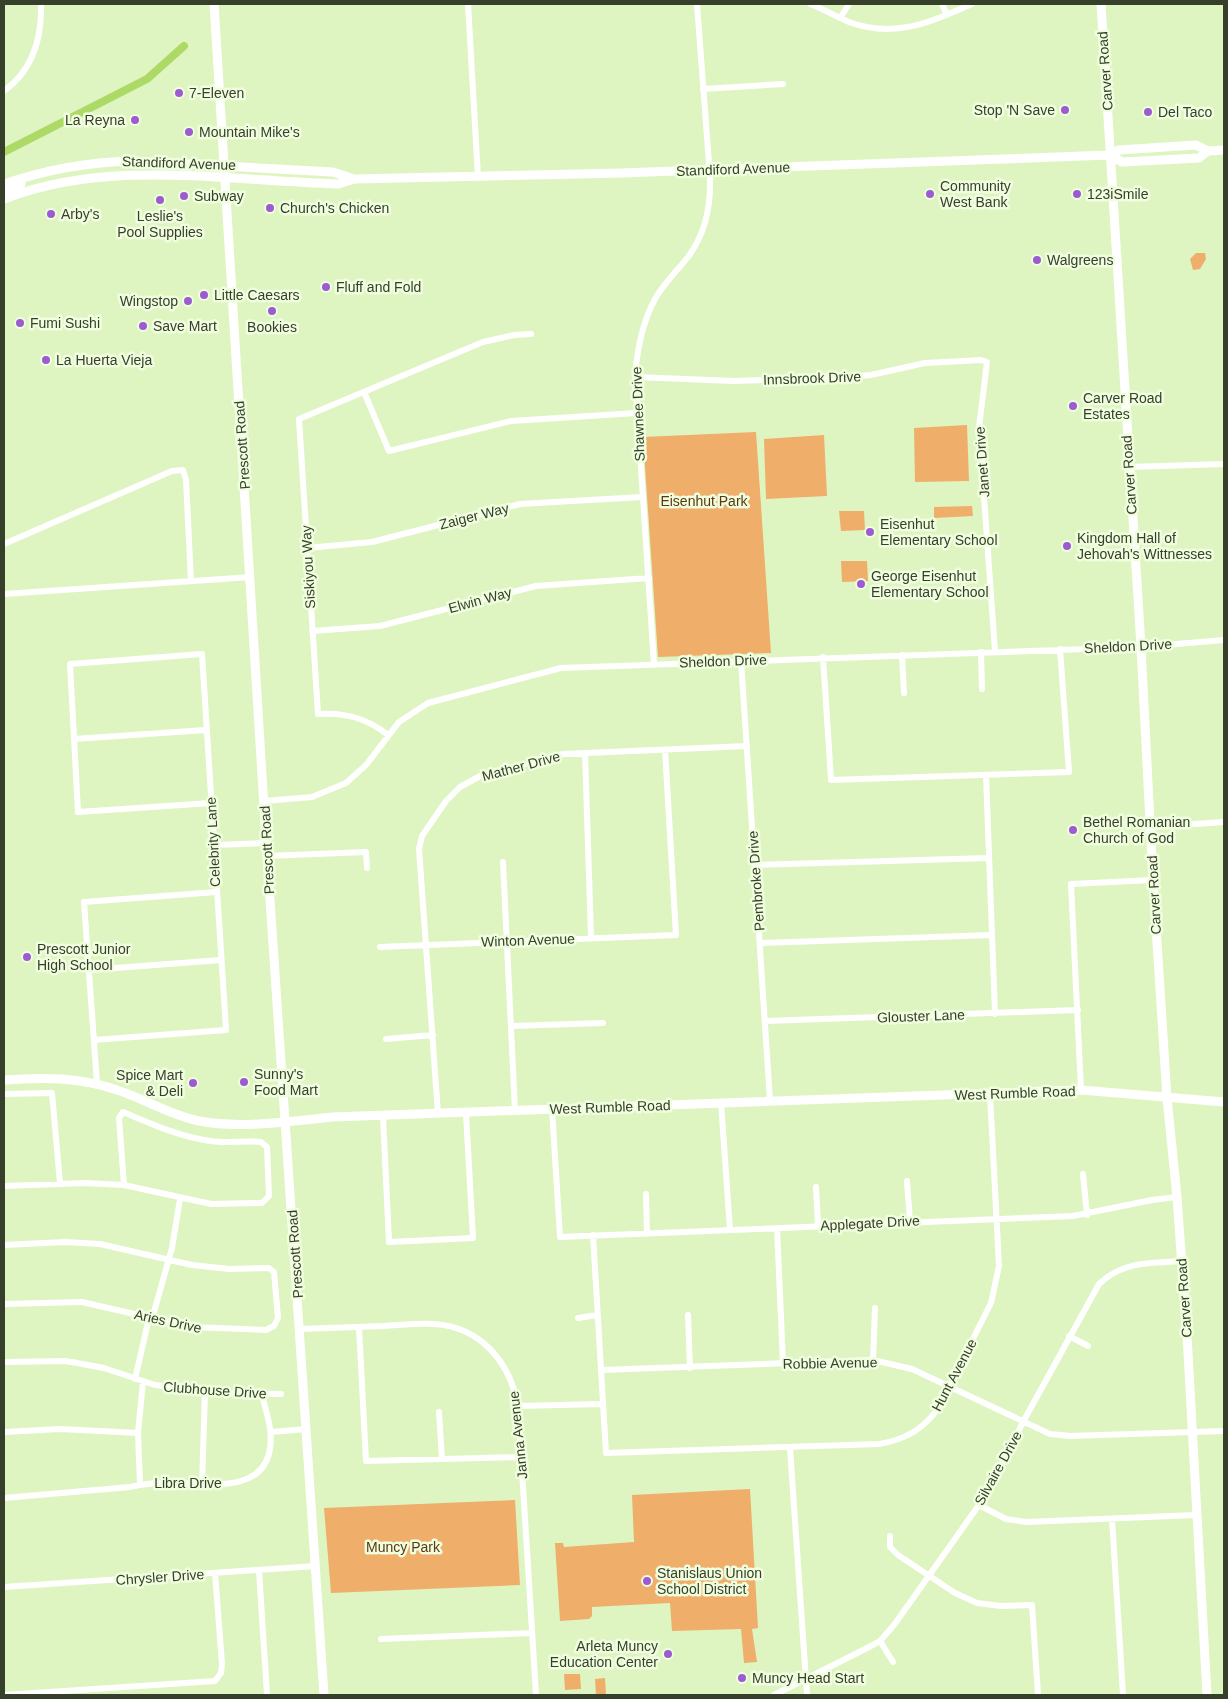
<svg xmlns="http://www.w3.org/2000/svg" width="1228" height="1699" font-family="Arial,sans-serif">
	<rect width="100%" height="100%" fill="#def5c1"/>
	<path fill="#efae69" d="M1196 253H1205L1206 259 1200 269 1193 270 1190 259Z
		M967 425 969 481 915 482 914 428Z
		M756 432 771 653 658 657 643 437Z
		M824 435 827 496 766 499 764 439Z
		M972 506 973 516 934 518V507Z
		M839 511H864L865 530 841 531Z
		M841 561H867L868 581 842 582Z
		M750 1489 758 1628 752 1629 757 1662 744 1663 741 1629 672 1631 670 1603 592 1607V1616L589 1619 560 1621 555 1543H563L564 1547 634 1542 632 1495Z
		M515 1500 520 1585 331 1593 324 1508Z
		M564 1674H580L581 1689 565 1690Z
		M605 1678 606 1695H596L595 1679Z"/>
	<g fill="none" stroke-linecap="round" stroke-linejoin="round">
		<path stroke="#add967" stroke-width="8" d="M4 152 147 79 184 46"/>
		<path stroke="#fff" stroke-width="6" d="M468 4 478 177
			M810 4C824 9 836 17 849 22 894 39 931 22 972 4
			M942 4 947 15
			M840 18 849 4
			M703 89 783 84
			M4 91C33 70 42 39 41 4
			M635 377 734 381 847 377 871 375 925 363 981 360 987 362 979 427 995 651
			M364 392 389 451 511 421 636 413
			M1129 467 1224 464
			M4 544 172 471 183 470 186 480 191 581
			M307 548 372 542 520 504 642 497
			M4 594 251 577
			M312 631 380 626 536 586 649 578
			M981 652 982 689
			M902 655 904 693
			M823 657 831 780 1069 772 1060 649
			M741 660 770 1101
			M654 664 635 377C637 350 642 323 655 299 664 283 677 271 688 257 706 233 711 206 710 177L697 4
			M388 735C367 718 345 712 318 714L299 419 483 342 514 335 531 334
			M74 739 206 730
			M585 753 591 937
			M986 775 995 1014
			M264 801 312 797 346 783 366 765 399 722 428 703 561 668 1141 647 1224 640
			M1151 827 1224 822
			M213 845 267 843
			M267 856 366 852 367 868
			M503 862 515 1111
			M755 865 988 858
			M760 943 991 935
			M380 947 676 935 665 750
			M89 970 221 960
			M765 1021 1078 1010
			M511 1026 603 1023
			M386 1039 433 1035
			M94 1040 226 1030 202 654 70 664 78 812 211 803
			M97 1084 84 902 216 892
			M1081 1090 1071 884 1153 880
			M4 1094 52 1093 60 1183
			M721 1102 730 1230
			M552 1109 560 1237 1073 1216 1152 1200 1177 1197
			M438 1114 419 849 422 836 446 801 460 787 480 776 563 754 747 746
			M383 1117 389 1242 473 1238 466 1113
			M1083 1174 1087 1215
			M907 1181 910 1221
			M4 1186 85 1183 124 1185 211 1204 262 1203 269 1196 267 1147 261 1142C244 1140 228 1144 211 1141 180 1137 152 1124 123 1112L119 1118 124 1185
			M816 1187 818 1226
			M646 1194 647 1233
			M777 1228 783 1363
			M593 1235 606 1453 879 1444C904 1440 922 1430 937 1410L991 1303 999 1266 990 1094
			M4 1245 65 1242 100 1244 192 1265 229 1269 269 1268 274 1272 278 1318 274 1326 266 1330 191 1327 82 1302 4 1304
			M688 1315 690 1368
			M578 1318 597 1315
			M152 1319 172 1248 180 1199
			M359 1327 366 1461 521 1457
			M300 1329C328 1328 356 1327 384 1326 401 1325 418 1323 434 1324 481 1327 510 1362 518 1406L536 1695
			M1069 1336 1088 1346
			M873 1360 875 1308
			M4 1362 66 1361 104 1368 155 1385 213 1393 281 1394
			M601 1370 873 1360 912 1369 1050 1434 1070 1436 1224 1431
			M135 1379 149 1318
			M518 1406 602 1404
			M439 1412 442 1459
			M4 1432 60 1429 138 1433
			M271 1432 307 1429
			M790 1448 807 1695
			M140 1484 138 1433 143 1382
			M202 1485 205 1392
			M4 1498 130 1487C144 1484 157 1482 172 1483 204 1483 264 1495 270 1448 273 1430 266 1412 262 1395
			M979 1505 1006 1519 1026 1522 1196 1515
			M1112 1519 1123 1695
			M890 1536V1547L898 1555 955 1593 977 1603 1001 1606 1032 1605 1038 1695
			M259 1570 267 1695
			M4 1587 316 1566
			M381 1639 532 1633
			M880 1641 893 1662
			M4 1695 215 1681 221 1673 222 1664 215 1573
			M774 1695 871 1646 880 1641 894 1625 991 1488 1023 1422 1099 1284C1123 1261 1150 1263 1182 1261"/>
		<path stroke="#fff" stroke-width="9" d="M214 4 267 856 324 1695
			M1101 4 1141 647 1153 880 1167 1098 1177 1197 1187 1335 1207 1695
			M1110 155 1119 150 1196 145 1208 151 1224 150
			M4 184C45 170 88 162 132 161L333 172 354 179
			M4 191 21 184
			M4 199C111 158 226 181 338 184L355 179 622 173 1110 155 1122 162 1199 158 1208 151
			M4 1080C43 1077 80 1077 117 1090 145 1099 170 1115 199 1121 242 1129 290 1121 333 1117L1081 1090 1224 1102"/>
	</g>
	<g fill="#9c5bd1" stroke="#f0fedf" stroke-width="2">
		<circle cx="179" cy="93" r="5"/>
		<circle cx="1065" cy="110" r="5"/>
		<circle cx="1148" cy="112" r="5"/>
		<circle cx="135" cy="120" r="5"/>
		<circle cx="189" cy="132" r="5"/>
		<circle cx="930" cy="194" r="5"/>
		<circle cx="1077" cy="194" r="5"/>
		<circle cx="184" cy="196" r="5"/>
		<circle cx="160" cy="200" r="5"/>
		<circle cx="270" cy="208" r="5"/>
		<circle cx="51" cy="214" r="5"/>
		<circle cx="1037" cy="260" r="5"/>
		<circle cx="326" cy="287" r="5"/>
		<circle cx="204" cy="295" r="5"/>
		<circle cx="188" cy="301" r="5"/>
		<circle cx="272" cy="311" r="5"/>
		<circle cx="20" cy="323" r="5"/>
		<circle cx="143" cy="326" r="5"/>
		<circle cx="46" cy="360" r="5"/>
		<circle cx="1073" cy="406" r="5"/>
		<circle cx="870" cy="532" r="5"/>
		<circle cx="1067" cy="546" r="5"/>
		<circle cx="861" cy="584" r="5"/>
		<circle cx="1073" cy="830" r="5"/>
		<circle cx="27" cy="957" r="5"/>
		<circle cx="244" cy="1082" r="5"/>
		<circle cx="193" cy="1083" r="5"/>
		<circle cx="647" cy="1581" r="5"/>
		<circle cx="668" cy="1654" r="5"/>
		<circle cx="742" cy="1678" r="5"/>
	</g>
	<g text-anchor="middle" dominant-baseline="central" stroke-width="5" stroke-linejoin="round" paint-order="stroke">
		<g font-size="14" fill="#363f2a" stroke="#f0fedf">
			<text transform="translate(1105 71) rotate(-94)">Carver Road</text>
			<text transform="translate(179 163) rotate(2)">Standiford Avenue</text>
			<text transform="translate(733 169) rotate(-2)">Standiford Avenue</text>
			<text transform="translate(812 378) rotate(-2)">Innsbrook Drive</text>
			<text transform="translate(638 414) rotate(-92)">Shawnee Drive</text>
			<text transform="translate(242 445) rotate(-94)">Prescott Road</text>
			<text transform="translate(982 462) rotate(-94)">Janet Drive</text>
			<text transform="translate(1129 475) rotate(-94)">Carver Road</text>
			<text transform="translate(474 516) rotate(-14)">Zaiger Way</text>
			<text transform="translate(308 567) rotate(-93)">Siskiyou Way</text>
			<text transform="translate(480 600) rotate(-15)">Elwin Way</text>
			<text transform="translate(1128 646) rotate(-3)">Sheldon Drive</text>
			<text transform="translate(723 661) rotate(-2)">Sheldon Drive</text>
			<text transform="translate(521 766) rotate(-15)">Mather Drive</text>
			<text transform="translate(213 842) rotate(-93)">Celebrity Lane</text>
			<text transform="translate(267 850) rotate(-93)">Prescott Road</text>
			<text transform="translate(756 881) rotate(-94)">Pembroke Drive</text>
			<text transform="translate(1154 895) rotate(-93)">Carver Road</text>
			<text transform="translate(528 940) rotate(-2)">Winton Avenue</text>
			<text transform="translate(921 1016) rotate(-2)">Glouster Lane</text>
			<text transform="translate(1015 1093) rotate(-2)">West Rumble Road</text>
			<text transform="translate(610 1107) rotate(-2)">West Rumble Road</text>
			<text transform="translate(870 1223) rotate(-3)">Applegate Drive</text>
			<text transform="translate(295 1254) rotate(-94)">Prescott Road</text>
			<text transform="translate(1184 1298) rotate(-94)">Carver Road</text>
			<text transform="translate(168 1321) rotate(12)">Aries Drive</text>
			<text transform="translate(830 1363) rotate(-1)">Robbie Avenue</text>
			<text transform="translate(954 1375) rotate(-62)">Hunt Avenue</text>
			<text transform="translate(215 1390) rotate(4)">Clubhouse Drive</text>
			<text transform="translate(518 1435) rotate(-96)">Janna Avenue</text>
			<text transform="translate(998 1468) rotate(-61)">Silvaire Drive</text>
			<text x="188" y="1483">Libra Drive</text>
			<text transform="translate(160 1577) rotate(-4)">Chrysler Drive</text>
		</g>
		<g font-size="14" fill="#363f2a" stroke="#f0fedf" text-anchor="start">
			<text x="189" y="93">7-Eleven</text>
			<text x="1055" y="110" text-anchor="end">Stop 'N Save</text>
			<text x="1158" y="112">Del Taco</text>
			<text x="125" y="120" text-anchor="end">La Reyna</text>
			<text x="199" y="132">Mountain Mike's</text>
			<text x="940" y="186">Community<tspan x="940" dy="16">West Bank</tspan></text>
			<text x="1087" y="194">123iSmile</text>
			<text x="194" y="196">Subway</text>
			<text x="280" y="208">Church's Chicken</text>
			<text x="61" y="214">Arby's</text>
			<text x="160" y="216" text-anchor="middle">Leslie's<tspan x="160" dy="16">Pool Supplies</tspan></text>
			<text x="1047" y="260">Walgreens</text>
			<text x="336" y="287">Fluff and Fold</text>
			<text x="214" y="295">Little Caesars</text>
			<text x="178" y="301" text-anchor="end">Wingstop</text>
			<text x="30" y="323">Fumi Sushi</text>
			<text x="153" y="326">Save Mart</text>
			<text x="272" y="327" text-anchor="middle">Bookies</text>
			<text x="56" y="360">La Huerta Vieja</text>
			<text x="1083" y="398">Carver Road<tspan x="1083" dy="16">Estates</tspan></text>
			<text x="880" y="524">Eisenhut<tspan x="880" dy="16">Elementary School</tspan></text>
			<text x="1077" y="538">Kingdom Hall of<tspan x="1077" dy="16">Jehovah's Wittnesses</tspan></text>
			<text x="871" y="576">George Eisenhut<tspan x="871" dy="16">Elementary School</tspan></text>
			<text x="1083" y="822">Bethel Romanian<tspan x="1083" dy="16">Church of God</tspan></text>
			<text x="37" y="949">Prescott Junior<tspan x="37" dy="16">High School</tspan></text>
			<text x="254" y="1074">Sunny's<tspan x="254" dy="16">Food Mart</tspan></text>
			<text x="183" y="1075" text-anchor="end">Spice Mart<tspan x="183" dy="16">&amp; Deli</tspan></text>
			<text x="657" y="1573">Stanislaus Union<tspan x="657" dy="16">School District</tspan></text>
			<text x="658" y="1646" text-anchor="end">Arleta Muncy<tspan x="658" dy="16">Education Center</tspan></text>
			<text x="752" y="1678">Muncy Head Start</text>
		</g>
		<g font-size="14" fill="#5b3910" stroke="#f0fedf">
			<text x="704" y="501">Eisenhut Park</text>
			<text x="403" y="1547">Muncy Park</text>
		</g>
	</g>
	<rect width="1228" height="1699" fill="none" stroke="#363f2a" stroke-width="10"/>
</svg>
